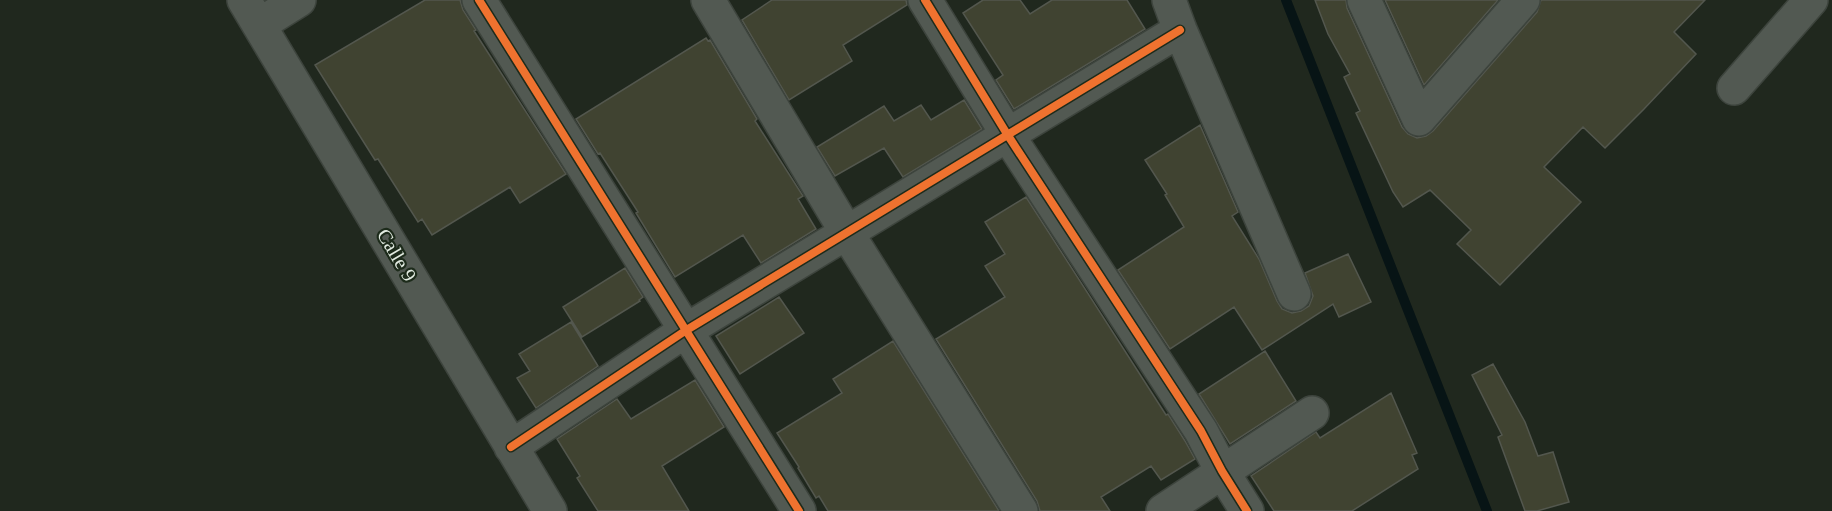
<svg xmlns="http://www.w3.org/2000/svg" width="1832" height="511" font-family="'Times New Roman',serif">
	<rect width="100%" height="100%" fill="#20281e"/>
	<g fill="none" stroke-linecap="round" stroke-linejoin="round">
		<path stroke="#071415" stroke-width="10" d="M1286 0 1487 511"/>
	</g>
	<path fill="#404331" stroke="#53574e" stroke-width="1.5" d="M425 0H460L463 10 476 30 474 31 566 174 520 203 510 187 432 235 422 219 418 222 378 159 375 160 315 65Z
		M772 0H906L907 5 843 45 852 61 789 100 742 20Z
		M983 0H1020L1030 14 1052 0H1127L1145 29 1014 109 996 80 1003 75 963 13Z
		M1315 0H1346L1347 8 1402 127 1408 134 1417 138 1426 136 1433 131 1537 12 1541 0H1705L1674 32 1696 54 1644 109 1605 148 1583 127 1544 167 1581 202 1500 285 1457 244 1471 230 1430 190 1403 207 1393 192 1356 113 1360 111 1344 77 1350 74 1328 34Z
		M1385 0H1498L1424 85Z
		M706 38 708 41 710 40 757 119 755 121 803 196 798 199 816 229 761 263 743 235 675 277 636 213 638 212 600 153 598 154 576 119Z
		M964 100 982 129 903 177 884 148 835 176 817 147 884 106 894 121 921 105 931 120Z
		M1200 125 1238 212 1232 216 1259 259 1277 301 1282 309 1292 313 1301 311 1309 306 1313 296 1305 273 1348 254 1371 302 1339 317 1333 304 1262 350 1234 307 1170 349 1118 270 1184 227 1165 195 1167 194 1145 160Z
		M1026 197 1166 415 1168 414 1185 441 1195 459 1161 480 1151 466 1101 497 1110 511H1040L1037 501 936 339 1005 297 985 266 1005 254 985 222Z
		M625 268 643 297 639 300 640 301 582 337 563 307Z
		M779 297 804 333 740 374 716 336Z
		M571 322 598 366 536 408 517 378 530 371 519 354Z
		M893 341 999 511H828L819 496 816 498 798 468 799 467 777 433 842 393 833 379Z
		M1265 351 1296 401 1230 444 1199 394Z
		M1493 364 1525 422 1538 456 1553 452 1569 502 1537 511H1525L1498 437 1502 435 1472 375Z
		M695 380 724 427 662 466 689 511H598L577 478 580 476 557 439 617 399 631 419Z
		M1391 393 1417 453 1412 455 1418 469 1352 511H1274L1251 476 1316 432 1320 438Z"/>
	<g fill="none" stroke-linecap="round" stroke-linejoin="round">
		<defs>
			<path id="minor" d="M244 0 550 511
				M479 0 799 511
				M708 0 847 233 1021 511
				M925 0 1007 134 1201 431 1222 471 1247 511
				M1169 0 1180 30 1294 294
				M1364 0 1419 119 1523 0
				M259 25 299 0
				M1734 88 1811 0
				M511 447 685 331 1180 30
				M1163 511 1312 413"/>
		</defs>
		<use href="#minor" stroke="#3d443d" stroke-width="36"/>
		<use href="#minor" stroke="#525952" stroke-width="33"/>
		<defs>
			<path id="cycleway" d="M479 0 799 511
				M925 0 1007 134 1201 431 1222 471 1247 511
				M511 447 685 331 1180 30"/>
		</defs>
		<use href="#cycleway" stroke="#1d2b1b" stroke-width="11"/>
		<use href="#cycleway" stroke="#ef722f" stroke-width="8"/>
	</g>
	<g text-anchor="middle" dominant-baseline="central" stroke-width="4.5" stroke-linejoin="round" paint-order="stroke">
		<g font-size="20" fill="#e2ebe1" stroke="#1d2b1b">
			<text transform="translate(397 255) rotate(59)">Calle 9</text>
		</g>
	</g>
</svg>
